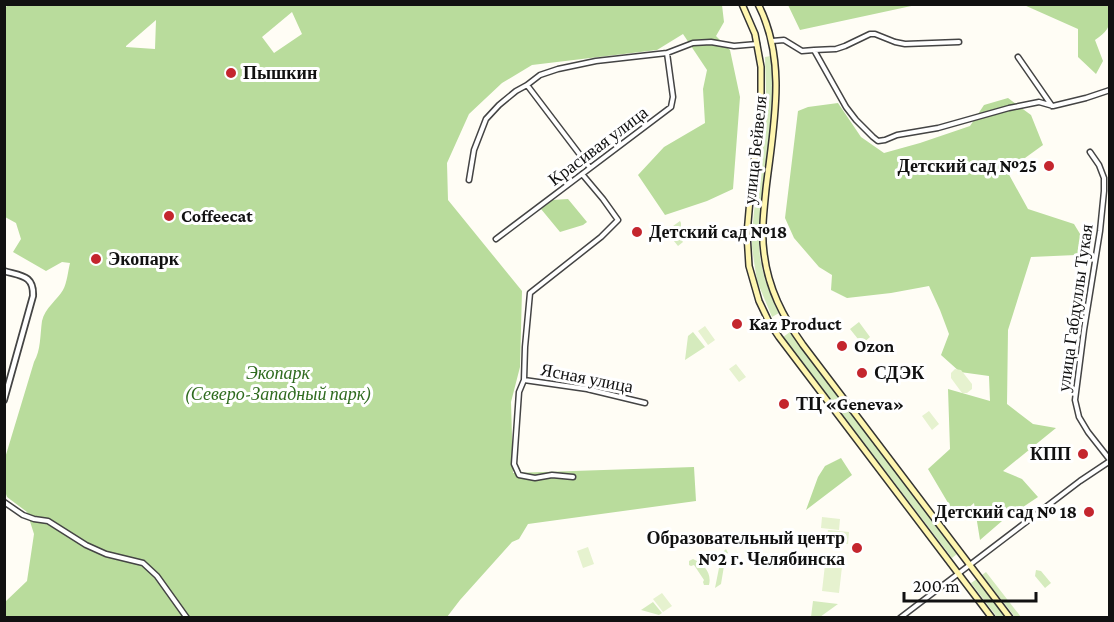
<svg xmlns="http://www.w3.org/2000/svg" width="1114" height="622" font-family="'Crimson Pro',serif">
	<rect width="100%" height="100%" fill="#fffdf5"/>
	<path fill="#d5ebbd" d="M771 56C776 99 768 141 764 184 761 208 757 233 760 257 763 277 770 295 779 313L772 317 757 281 752 248V232L766 91 765 57Z
		M680 221 681 223V228L678 231V235L683 242 678 246 666 231Z
		M859 322 870 337 862 344 850 329Z
		M693 332 705 347 685 360 688 336Z
		M790 332 957 554 952 558 783 337Z
		M726 549 728 553 726 554 721 584 715 588 722 553Z
		M693 559C704 564 712 573 709 585H704L703 582 704 580 694 565 691 566 689 565V561Z
		M1036 570 1041 571 1051 583 1045 588 1035 576Z
		M986 572 1021 617H1015L982 575Z
		M977 579 1006 617H997L971 583Z
		M813 601 838 604 820 617H811Z
		M653 602 662 613 659 615 641 610Z"/>
	<path fill="#b9dc9c" fill-rule="evenodd" d="M9 4 722 5 724 22 716 36 730 50 740 97 733 189 707 201 665 215 638 175 664 147 705 123 703 89 707 70 683 34 657 50 532 65 502 83 469 114 447 163 448 200 522 291 520 367 511 402 513 473 694 467 696 501 528 524 519 539 512 542 460 600 447 617 5 618V602L27 581 34 534 27 512 7 497 5 491V458L34 362C41 350 40 335 42 321 45 308 57 300 63 290 67 283 68 271 70 263L62 262 46 271 13 252 21 239 16 223 5 217V8ZM292 12 302 34 274 53 262 37ZM156 20 155 49 126 47V46Z
		M788 5H916L800 30Z
		M1024 5H1109C1110 24 1112 28 1095 40L1103 61 1096 74 1078 57V29Z
		M1008 98 1031 115 1043 145 1007 171 1028 209 1074 224 1088 247 1076 255 1031 257 1008 330 1007 404 1033 424 1056 428 1003 471 1022 479 1038 497 1002 521 980 540 974 503 957 518 928 469 950 449 948 389 990 401 989 376 960 372 941 355 949 334 940 310 929 286 891 293 847 298 831 290 832 275 819 267 794 238 785 218 798 111 808 107 838 103 861 137 884 153 920 143 970 126 984 105Z
		M568 199 587 222 583 225 560 232 541 209 552 200Z
		M841 458 852 475 806 510 818 477 825 466Z"/>
	<path fill="#e6f2cf" d="M705 326 715 340 708 345 698 331Z
		M736 364 746 377 739 382 729 369Z
		M955 369 961 370 972 384V389L967 393H962L951 378V373Z
		M929 411 939 424 932 430 922 416Z
		M822 517 840 519 839 530 821 528Z
		M828 530 849 532 848 544 827 542Z
		M588 547 594 564 583 568 577 551Z
		M826 556 843 558 839 593 822 591Z
		M662 593 672 606 663 612 653 599Z"/>
	<g fill="none" stroke-linecap="round" stroke-linejoin="round">
		<defs>
			<path id="minor" d="M772 41 784 40 802 51 814 50 846 107 856 120 873 137 878 141 885 140 897 135 938 128 1009 108 1039 102 1053 106 1086 98 1110 90
				M814 50 836 49 845 46 870 34H875L895 42 905 44 959 42
				M1018 57 1052 106
				M527 85 590 168
				M1090 152 1099 165 1104 178V191L1100 231 1084 330 1075 400 1079 417 1088 432 1110 460
				M469 180 474 150 486 119 499 105 516 91 527 85 540 75 558 69 596 61 667 53 693 43 711 42 734 46 757 44
				M496 239 671 107 673 97 667 53
				M524 380 587 389 645 403
				M573 477 552 475 535 478 519 475 514 464 519 392 524 380 525 347 530 293 601 237 618 220 603 199 582 174
				M4 502 23 515 34 519 48 521 86 545 106 554 143 563 157 576 187 618
				M900 618 1080 481 1110 461"/>
			<path id="tertiary" d="M4 271C21 276 34 275 33 296L4 400"/>
			<path id="secondary" d="M742 4 755 34 761 67V100L751 188 747 234 749 266 759 301 769 322 779 337 992 618
				M758 4C788 62 773 128 766 189 764 210 761 232 764 253 768 288 783 317 803 345L1010 618
				M774 329 787 321"/>
		</defs>
		<use href="#minor" stroke="#444" stroke-width="7"/>
		<use href="#tertiary" stroke="#444" stroke-width="8"/>
		<use href="#secondary" stroke="#333" stroke-width="8"/>
		<use href="#minor" stroke="#fff" stroke-width="4"/>
		<use href="#tertiary" stroke="#fff" stroke-width="4.5"/>
		<use href="#secondary" stroke="#fff6b0" stroke-width="5"/>
	</g>
	<g fill="#c4262e" stroke="#fff" stroke-width="2">
		<circle cx="231" cy="73" r="6"/>
		<circle cx="1049" cy="166" r="6"/>
		<circle cx="169" cy="216" r="6"/>
		<circle cx="637" cy="232" r="6"/>
		<circle cx="96" cy="259" r="6"/>
		<circle cx="737" cy="324" r="6"/>
		<circle cx="842" cy="346" r="6"/>
		<circle cx="862" cy="373" r="6"/>
		<circle cx="784" cy="404" r="6"/>
		<circle cx="1083" cy="454" r="6"/>
		<circle cx="1089" cy="512" r="6"/>
		<circle cx="857" cy="548" r="6"/>
	</g>
	<g text-anchor="middle" dominant-baseline="central" stroke-width="6" stroke-linejoin="round" paint-order="stroke">
		<g font-size="18" font-weight="bold" fill="#111" stroke="#fff" text-anchor="start">
			<text x="243" y="73">Пышкин</text>
			<text x="1037" y="166" text-anchor="end">Детский сад №25</text>
			<text x="181" y="216">Coffeecat</text>
			<text x="649" y="232">Детский сaд №18</text>
			<text x="108" y="259">Экопарк</text>
			<text x="749" y="324">Kaz Product</text>
			<text x="854" y="346">Ozon</text>
			<text x="874" y="373">СДЭК</text>
			<text x="796" y="404">ТЦ «Geneva»</text>
			<text x="1071" y="454" text-anchor="end">КПП</text>
			<text x="1077" y="512" text-anchor="end">Детский сад № 18</text>
			<text x="845" y="538" text-anchor="end">Образовательный центр<tspan x="845" dy="21">№2 г. Челябинска</tspan></text>
		</g>
		<g font-size="18" fill="#111" stroke="#fff">
			<text transform="translate(598 146) rotate(-37)">Красивая улица</text>
			<text transform="translate(755 150) rotate(-84)">улица Бейвеля</text>
			<text transform="translate(1075 308) rotate(-82)">улица Габдуллы Тукая</text>
			<text transform="translate(587 378) rotate(11)">Ясная улица</text>
		</g>
		<g font-size="18" font-style="italic" fill="#2f6b1f" stroke="#fff">
			<text x="278" y="373">Экопарк<tspan x="278" dy="21">(Северо-Западный парк)</tspan></text>
		</g>
	</g>
	<rect width="1114" height="622" fill="none" stroke="#111111" stroke-width="12"/>
	<path d="M904 592v9h132v-9" fill="none" stroke="#111111" stroke-width="3"/>
	<text x="913" y="592" font-size="18" fill="#111111" stroke="#ffffff" stroke-width="4.5" paint-order="stroke">200 m</text>
</svg>
